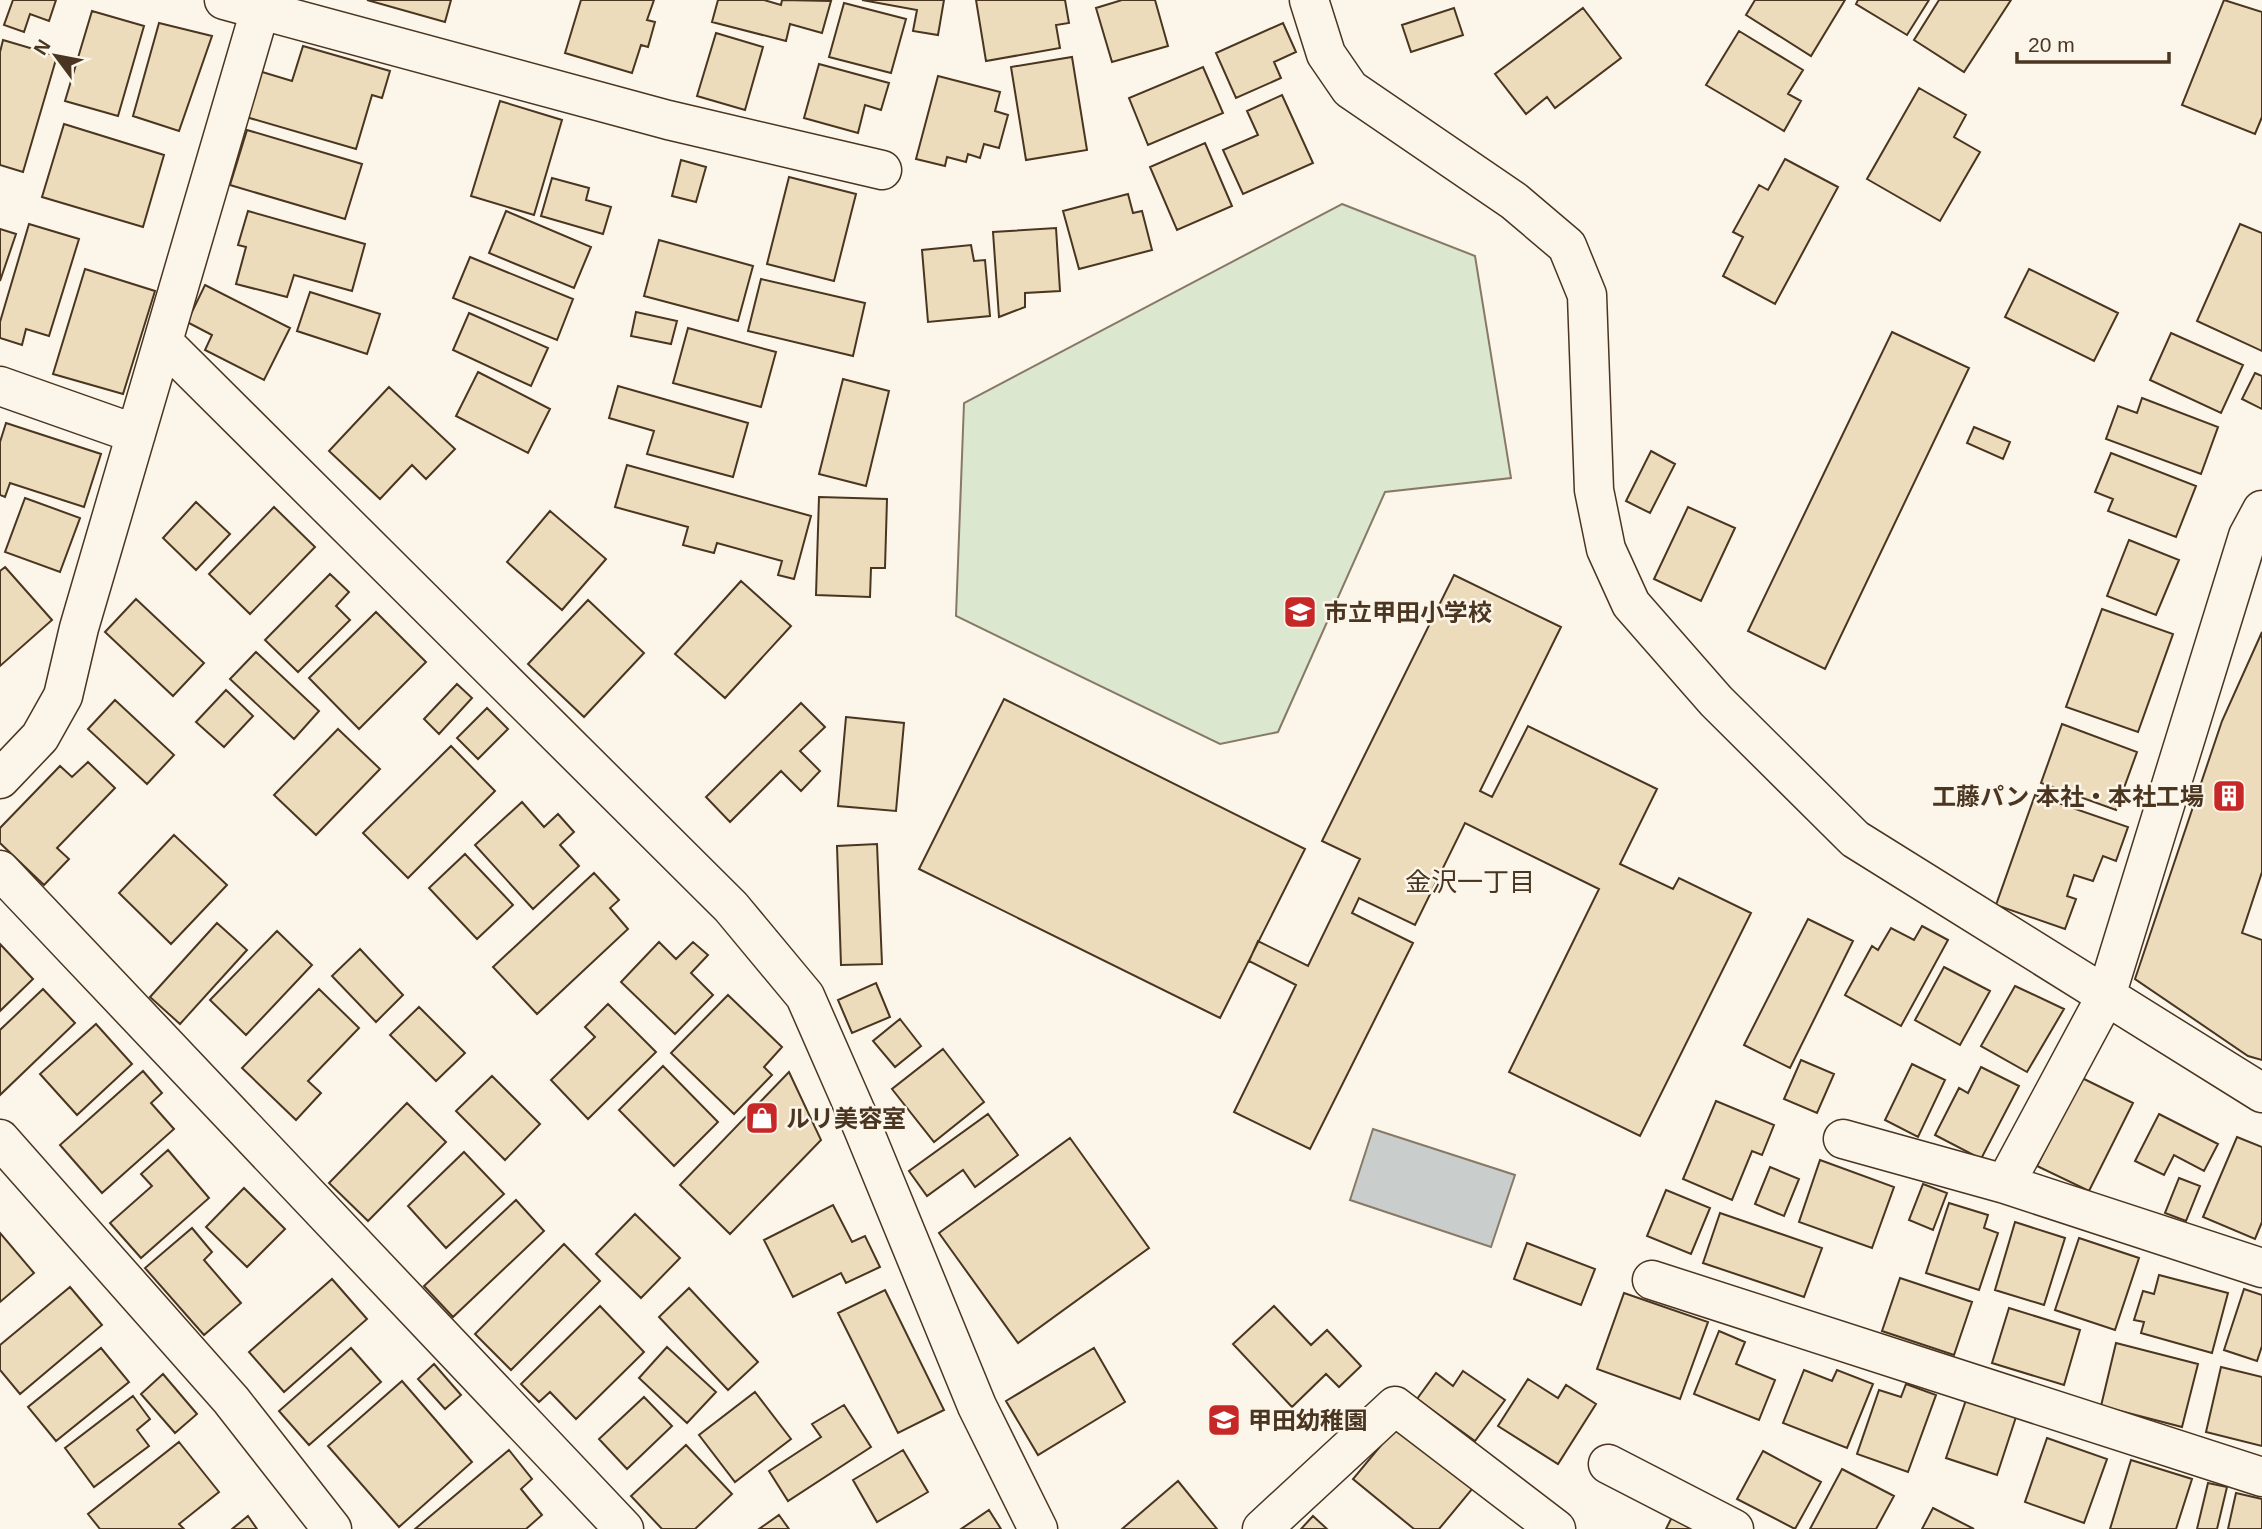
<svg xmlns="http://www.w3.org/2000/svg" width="2262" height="1529" font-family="Helvetica,'Noto Sans JP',sans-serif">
	<rect width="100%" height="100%" fill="#fbf6e9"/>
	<path fill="#dce7d0" stroke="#887966" stroke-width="2" d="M1342 204 1475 256 1511 478 1385 492 1278 732 1220 744 956 616 964 403Z"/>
	<path fill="#c9cecd" stroke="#887966" stroke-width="2" d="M1373 1129 1515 1175 1491 1247 1350 1200Z"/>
	<path fill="#ecdcbc" stroke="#4a3520" stroke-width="2" d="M13 0H56L49 21 30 14 24 32 4 25Z
		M367 0H451L445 22Z
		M581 0H654L647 20 655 22 648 47 641 45 632 73 565 53Z
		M718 0H764L781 5 782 0 831 1 822 33 790 24 786 41 712 22Z
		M862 0H944L938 35 913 31 917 10Z
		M976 0H1065L1069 23 1056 25 1060 48 986 61Z
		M1122 0H1155L1168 46 1112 62 1096 8Z
		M1755 0H1845L1811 56 1746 15Z
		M1858 0H1929L1907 35 1856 4Z
		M1939 0H2011L1964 72 1914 40Z
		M2224 0 2262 12V117L2255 134 2182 105Z
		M844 3 906 19 891 73 829 57Z
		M1454 8 1463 35 1411 52 1402 25Z
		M1583 8 1621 58 1555 108 1547 97 1526 114 1495 74Z
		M92 11 144 26 118 116 65 101Z
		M159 23 212 36 179 131 133 116Z
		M1283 23 1296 52 1274 62 1281 78 1236 98 1216 53Z
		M1739 31 1803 70 1788 94 1801 101 1784 131 1706 85Z
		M716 33 763 47 745 110 697 96Z
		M3 40 57 56 23 172 0 165V52Z
		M303 46 390 71 382 98 372 95 356 149 246 117 259 71 292 81Z
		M1072 57 1087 150 1026 160 1011 67Z
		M819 64 889 83 881 110 865 105 858 133 804 118Z
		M1203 67 1223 113 1148 145 1129 98Z
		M938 76 1000 92 995 111 1008 115 999 148 984 144 980 158 968 154 966 162 947 157 945 166 916 159Z
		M1919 88 1966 115 1954 137 1980 152 1940 221 1867 179Z
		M1282 95 1313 163 1243 194 1223 150 1258 135 1247 111Z
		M500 101 562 120 534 215 471 196Z
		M64 124 164 155 143 227 42 197Z
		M247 130 362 164 345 219 230 185Z
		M1205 143 1232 206 1177 230 1150 167Z
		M1785 159 1838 187 1775 304 1723 276 1743 237 1733 232 1759 185 1768 190Z
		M681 160 706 167 696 202 672 196Z
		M789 177 856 194 834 281 767 264Z
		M552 178 589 188 586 200 611 207 603 234 541 216Z
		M1128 194 1133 213 1142 211 1152 250 1079 269 1063 211Z
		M248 211 365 244 352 291 294 275 287 297 236 284 246 247 238 245Z
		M506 211 591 247 574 288 489 253Z
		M29 224 79 239 49 336 26 329 22 345 0 338V322Z
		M2240 224 2262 233V351L2197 321Z
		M1056 228 1060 291 1025 293V307L999 317 993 232Z
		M0 229 16 234 0 281Z
		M659 240 753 266 738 321 644 296Z
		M971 245 974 261 985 260 990 316 928 322 922 250Z
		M470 257 573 299 557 340 453 298Z
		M85 269 155 291 123 394 53 374Z
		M2029 269 2118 313 2094 361 2005 317Z
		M761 279 865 303 853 356 748 331Z
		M205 285 290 328 264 380 205 350 212 335 187 322Z
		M310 292 380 314 367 354 297 331Z
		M636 312 677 321 671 344 631 336Z
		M469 313 548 348 531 386 453 350Z
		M688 328 776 352 761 407 673 383Z
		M1892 332 1969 368 1825 669 1748 631Z
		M2171 333 2243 365 2221 413 2150 380Z
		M478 372 550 409 528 453 456 416Z
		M2255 373 2262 376V409L2242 399Z
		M843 379 889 391 866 486 819 474Z
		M618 386 748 423 733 477 647 454 654 431 609 418Z
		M389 387 455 449 426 479 412 465 380 499 329 451Z
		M2142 398 2218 427 2201 474 2106 439 2118 406 2137 413Z
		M6 423 101 454 84 507 10 483 5 497 0 495V442Z
		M1974 427 2010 442 2003 459 1967 443Z
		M1651 451 1675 464 1650 513 1626 501Z
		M2111 453 2196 486 2176 537 2108 511 2113 499 2095 492Z
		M627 465 811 516 794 579 778 575 782 561 717 543 714 553 683 545 688 527 615 507Z
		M819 497 887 499 885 568H871L870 597 816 595Z
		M25 498 80 518 60 572 5 552Z
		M196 502 230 534 196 570 163 538Z
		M274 507 315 547 250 614 209 574Z
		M1688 507 1735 528 1701 601 1654 579Z
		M550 511 606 559 562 610 507 562Z
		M2129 540 2179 560 2156 615 2107 596Z
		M5 567 52 620 0 666V571Z
		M330 574 349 592 336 606 350 620 298 672 265 640Z
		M1454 575 1561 627 1480 791 1492 797 1528 726 1657 789 1620 864 1673 889 1679 878 1751 913 1640 1136 1509 1072 1599 889 1465 823 1415 925 1359 898 1352 913 1413 943 1310 1149 1234 1112 1296 985 1249 961 1258 941 1308 966 1360 859 1322 841Z
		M741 581 791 626 725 698 675 654Z
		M136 599 204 663 173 696 105 632Z
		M588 600 644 653 584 717 528 664Z
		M2102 609 2173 634 2138 732 2066 707Z
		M376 612 426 662 359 729 309 678Z
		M2262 632V872L2242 933 2262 940V1060L2248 1056 2135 979 2222 721Z
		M256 652 319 711 294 739 230 679Z
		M457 684 472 698 439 734 424 719Z
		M226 690 253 716 224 747 196 722Z
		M1004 699 1305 849 1220 1018 919 869Z
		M115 700 174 755 147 784 88 729Z
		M801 703 825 727 800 751 820 771 801 791 781 771 730 822 706 797Z
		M487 708 508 729 478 759 457 738Z
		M846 717 904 723 896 811 838 806Z
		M2062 724 2137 752 2116 810 2041 783Z
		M338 729 380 769 316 835 274 795Z
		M451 746 495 791 408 878 363 833Z
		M88 762 115 788 57 848 69 859 44 885 0 843V828L60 766 72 777Z
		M2035 795 2128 827 2116 861 2103 856 2093 881 2074 875 2067 896 2076 899 2065 929 1996 905Z
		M522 802 544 827 558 814 574 832 560 845 579 866 533 909 475 845Z
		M174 835 227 885 171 944 119 893Z
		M877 844 882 964 841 965 837 846Z
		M465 854 513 905 477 939 429 888Z
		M594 873 619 900 610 908 628 929 537 1014 493 967Z
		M1808 919 1853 941 1790 1068 1744 1045Z
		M217 923 247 950 180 1024 150 997Z
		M1922 926 1948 940 1901 1026 1845 995 1872 946 1878 950 1891 928 1914 940Z
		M277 931 312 965 246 1035 210 1000Z
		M659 942 676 959 693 942 708 955 691 973 713 995 675 1034 621 982Z
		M0 944 33 979 0 1011Z
		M360 949 403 995 376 1022 332 976Z
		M1944 967 1990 991 1960 1045 1915 1020Z
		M876 983 890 1017 852 1033 838 1000Z
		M2015 986 2064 1009 2027 1072 1981 1046Z
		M43 989 75 1023 0 1095V1030Z
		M319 989 359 1028 308 1081 321 1093 296 1120 242 1068Z
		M728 995 782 1047 764 1067 772 1075 734 1114 671 1053Z
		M608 1004 656 1052 588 1119 551 1080 595 1037 585 1027Z
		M419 1007 465 1053 436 1081 390 1035Z
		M900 1019 921 1046 895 1067 873 1041Z
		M96 1024 132 1064 77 1115 40 1074Z
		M943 1049 984 1102 934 1142 892 1089Z
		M1801 1060 1834 1074 1817 1113 1784 1099Z
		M1912 1064 1945 1080 1918 1137 1885 1120Z
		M663 1066 718 1122 674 1166 619 1110Z
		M1981 1067 2019 1086 1981 1159 1935 1135 1959 1088 1968 1093Z
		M143 1071 162 1093 151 1103 174 1129 102 1193 60 1145Z
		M789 1072 821 1140 730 1234 680 1185Z
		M492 1076 540 1124 505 1160 456 1111Z
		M2082 1078 2133 1103 2089 1191 2037 1166Z
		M1716 1101 1774 1125 1762 1155 1752 1151 1732 1200 1683 1179Z
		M407 1103 446 1142 368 1221 329 1183Z
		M988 1114 1018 1155 975 1187 963 1170 927 1196 909 1171Z
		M2159 1114 2218 1144 2204 1171 2174 1155 2164 1175 2135 1161Z
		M2237 1137 2262 1147V1222L2255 1239 2203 1217Z
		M1070 1138 1149 1248 1018 1343 939 1233Z
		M168 1150 209 1198 141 1258 110 1223 152 1186 141 1174Z
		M464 1152 504 1194 446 1248 408 1206Z
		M1820 1160 1894 1187 1872 1248 1799 1222Z
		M1770 1167 1799 1179 1784 1216 1755 1204Z
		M2179 1178 2200 1186 2186 1221 2165 1213Z
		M1923 1184 1947 1193 1933 1230 1909 1220Z
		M244 1188 285 1229 247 1267 206 1227Z
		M1666 1190 1710 1208 1691 1254 1647 1236Z
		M516 1200 544 1231 453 1317 424 1286Z
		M1949 1203 1988 1215 1984 1228 1998 1233 1979 1290 1926 1273Z
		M833 1205 852 1242 865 1236 880 1267 846 1283 841 1273 793 1297 764 1240Z
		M1720 1213 1822 1248 1804 1297 1703 1263Z
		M635 1214 680 1258 641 1298 596 1254Z
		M2015 1222 2065 1238 2044 1305 1995 1290Z
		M192 1228 212 1252 204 1260 241 1303 204 1335 145 1268Z
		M0 1233 34 1273 0 1302Z
		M2079 1238 2139 1258 2115 1330 2055 1310Z
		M1527 1243 1595 1269 1581 1305 1514 1279Z
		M564 1244 600 1281 511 1370 475 1334Z
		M2159 1275 2228 1293 2212 1353 2141 1333 2144 1322 2134 1320 2143 1291 2154 1294Z
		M1900 1278 1972 1302 1954 1355 1882 1331Z
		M332 1279 367 1319 284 1392 249 1352Z
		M70 1287 102 1325 20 1394 0 1370V1345Z
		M689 1288 758 1362 728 1390 659 1317Z
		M2244 1289 2262 1295V1346L2257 1361 2224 1350Z
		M885 1290 944 1410 898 1433 838 1313Z
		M1624 1293 1708 1322 1680 1399 1597 1369Z
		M600 1306 644 1352 576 1419 550 1392 539 1402 521 1384Z
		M1274 1306 1311 1345 1327 1330 1361 1366 1339 1387 1326 1374 1292 1407 1233 1344Z
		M2009 1308 2080 1330 2064 1385 1992 1363Z
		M1719 1331 1745 1342 1736 1364 1775 1380 1759 1420 1694 1394Z
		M2116 1343 2198 1364 2182 1427 2101 1406Z
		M667 1347 716 1392 687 1423 639 1378Z
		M101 1348 129 1382 56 1441 28 1407Z
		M351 1348 381 1382 309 1445 279 1411Z
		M1094 1348 1125 1402 1038 1455 1006 1401Z
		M434 1364 461 1395 445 1409 418 1379Z
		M2221 1367 2262 1377V1446L2206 1432Z
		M1804 1370 1832 1381 1837 1370 1873 1384 1847 1448 1783 1423Z
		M1463 1371 1505 1400 1475 1441 1417 1399 1436 1373 1453 1386Z
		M163 1374 197 1414 175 1433 141 1394Z
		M1528 1379 1558 1398 1566 1385 1596 1404 1558 1464 1498 1426Z
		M402 1381 472 1462 399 1527 328 1446Z
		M1906 1384 1936 1395 1908 1472 1857 1454 1879 1390 1901 1397Z
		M755 1392 791 1439 735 1482 699 1435Z
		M133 1396 150 1419 137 1430 149 1446 94 1487 65 1448Z
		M644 1397 672 1426 627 1469 599 1439Z
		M1966 1400 2016 1417 1997 1475 1946 1458Z
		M844 1405 871 1447 788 1501 769 1471 821 1437 812 1424Z
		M1397 1426 1473 1488 1439 1529H1414L1353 1479Z
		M2047 1438 2107 1459 2084 1523 2025 1502Z
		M179 1442 219 1492 179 1524 184 1529H100L88 1514Z
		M686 1445 732 1494 695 1529H662L631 1496Z
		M509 1450 532 1479 521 1489 542 1515 526 1529H415Z
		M903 1450 928 1492 877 1522 853 1480Z
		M1763 1451 1821 1482 1795 1529 1737 1499Z
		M2131 1460 2192 1479 2176 1529H2110Z
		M1842 1469 1894 1496 1876 1529H1810Z
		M1178 1481 1217 1529H1122Z
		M2208 1483 2227 1487 2217 1529H2197Z
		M2236 1493 2262 1499V1529H2228Z
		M1933 1508 1974 1529H1922Z
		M989 1510 1001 1529H961Z
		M779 1515 789 1529H759Z
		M1673 1515 1698 1529H1666Z
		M248 1516 257 1529H232Z
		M1313 1516 1327 1529H1301Z"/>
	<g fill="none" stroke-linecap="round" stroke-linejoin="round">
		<defs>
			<path id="minor" d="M224 0 668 120 882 170
				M1309 0 1326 54 1350 89 1514 201 1567 246 1587 295 1594 490 1606 549 1631 604 1716 701 1855 839 2262 1093
				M164 343 731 907 805 996 862 1126 977 1406 1038 1529
				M0 386 136 434
				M0 779 40 737 63 696 79 628 263 0
				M0 870 624 1529
				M0 1139 231 1400 332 1529
				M1843 1139 2005 1184 2262 1268
				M2005 1184 2106 996 2248 536 2262 510
				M1652 1280 2262 1477
				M1608 1464 1734 1529
				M1262 1529 1395 1406 1556 1529"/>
		</defs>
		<use href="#minor" stroke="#4a3520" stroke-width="41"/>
		<use href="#minor" stroke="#fbf6e9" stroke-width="38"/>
	</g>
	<defs>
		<symbol id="school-square" viewBox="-11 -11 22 22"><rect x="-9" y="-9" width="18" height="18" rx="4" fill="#c62828" stroke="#fbf6e9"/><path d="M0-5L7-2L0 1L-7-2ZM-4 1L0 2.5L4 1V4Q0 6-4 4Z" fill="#fff"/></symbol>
		<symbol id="building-square" viewBox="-11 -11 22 22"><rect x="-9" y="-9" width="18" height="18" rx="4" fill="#c62828" stroke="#fbf6e9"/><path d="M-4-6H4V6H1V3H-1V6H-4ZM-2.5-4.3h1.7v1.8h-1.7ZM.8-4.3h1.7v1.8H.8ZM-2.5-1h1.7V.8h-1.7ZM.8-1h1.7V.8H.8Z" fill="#fff"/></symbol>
		<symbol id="shop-square" viewBox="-11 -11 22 22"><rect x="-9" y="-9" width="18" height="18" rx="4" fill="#c62828" stroke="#fbf6e9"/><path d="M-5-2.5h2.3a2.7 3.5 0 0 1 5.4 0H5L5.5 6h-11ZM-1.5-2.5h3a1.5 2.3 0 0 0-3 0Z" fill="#fff"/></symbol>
	</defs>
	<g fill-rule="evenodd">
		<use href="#school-square" x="1281" y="593" width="38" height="38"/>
		<use href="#building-square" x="2210" y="777" width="38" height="38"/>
		<use href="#shop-square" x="743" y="1099" width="38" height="38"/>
		<use href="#school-square" x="1205" y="1401" width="38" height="38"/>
	</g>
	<g text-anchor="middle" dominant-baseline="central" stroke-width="5" stroke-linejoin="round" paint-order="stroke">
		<g font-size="24" font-weight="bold" fill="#4a3520" stroke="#fbf6e9" text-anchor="start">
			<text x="1324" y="612">市立甲田小学校</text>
			<text x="2204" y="796" text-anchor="end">工藤パン 本社・本社工場</text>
			<text x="786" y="1118">ルリ美容室</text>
			<text x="1248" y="1420">甲田幼稚園</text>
		</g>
		<g font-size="26" fill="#4a3520" stroke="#fbf6e9">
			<text x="1470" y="882">金沢一丁目</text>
		</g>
	</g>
	<g transform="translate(56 56) rotate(302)" stroke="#fbf6e9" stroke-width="5" paint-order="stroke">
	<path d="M0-5L12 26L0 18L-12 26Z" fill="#4a3520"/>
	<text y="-10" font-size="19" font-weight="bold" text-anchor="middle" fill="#4a3520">N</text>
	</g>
	<path d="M2017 52v10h152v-10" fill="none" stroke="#4a3520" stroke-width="3.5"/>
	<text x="2028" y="52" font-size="21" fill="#4a3520" stroke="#fbf6e9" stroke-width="5" paint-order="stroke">20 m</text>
</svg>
